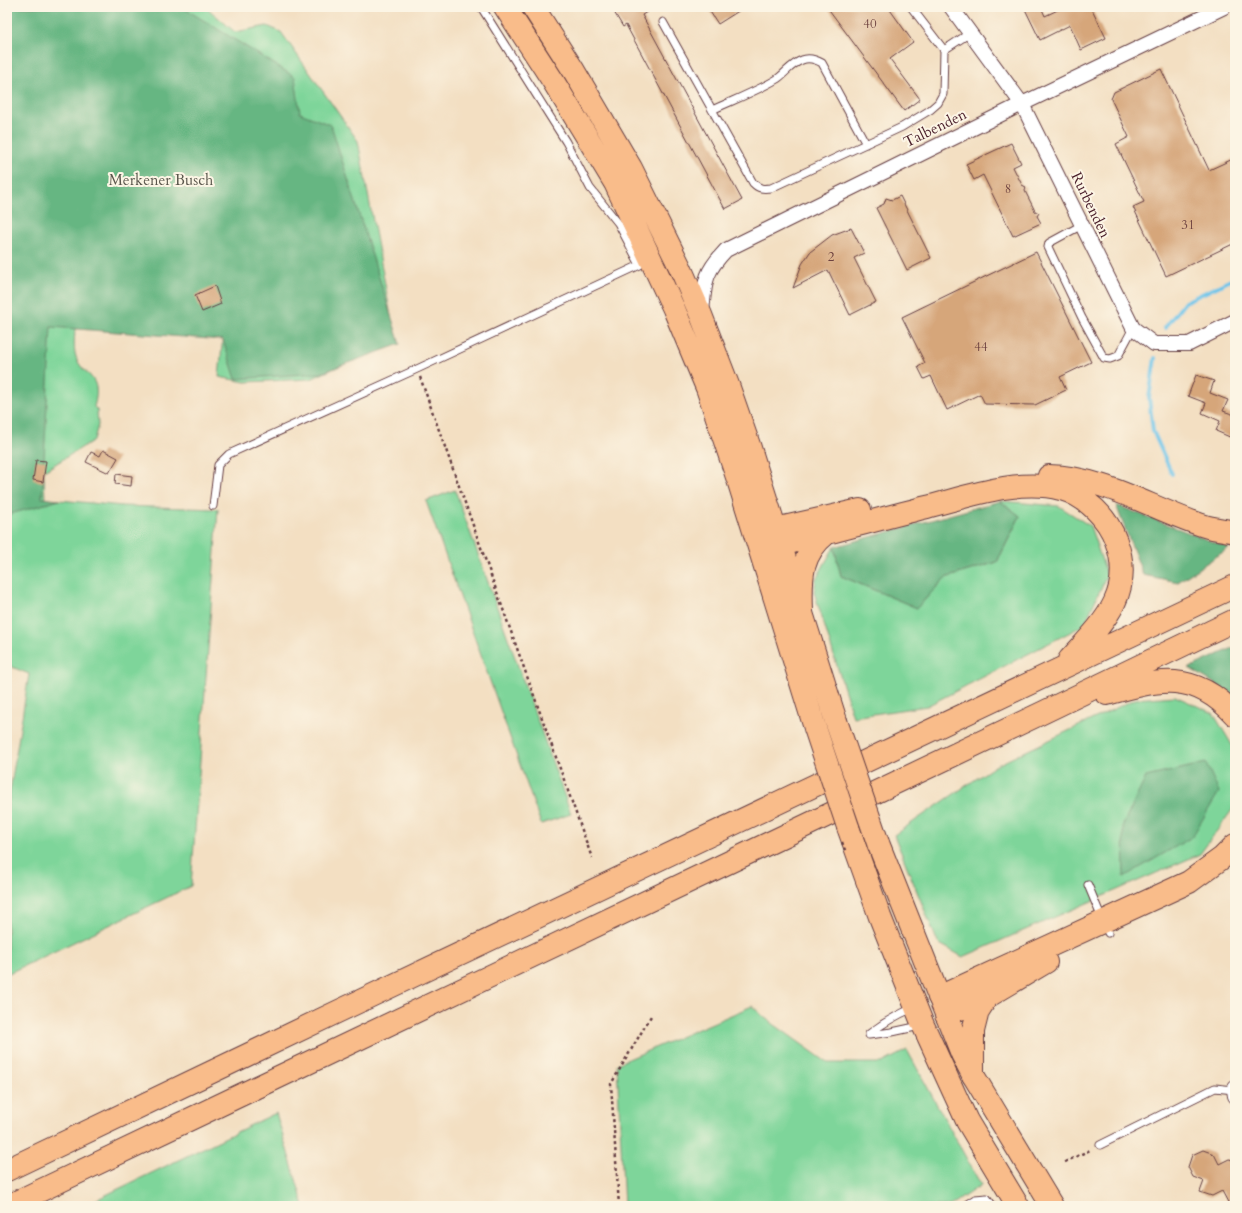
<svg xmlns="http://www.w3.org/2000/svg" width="1242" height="1213" font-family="Cardo,serif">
	<rect width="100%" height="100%" fill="#fcf5e5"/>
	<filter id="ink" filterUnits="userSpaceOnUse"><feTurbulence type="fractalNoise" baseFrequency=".025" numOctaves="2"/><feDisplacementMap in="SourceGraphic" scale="8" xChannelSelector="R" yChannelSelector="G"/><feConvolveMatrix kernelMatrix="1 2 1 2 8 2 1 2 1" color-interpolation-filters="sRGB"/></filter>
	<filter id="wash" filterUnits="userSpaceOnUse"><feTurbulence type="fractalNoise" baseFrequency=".012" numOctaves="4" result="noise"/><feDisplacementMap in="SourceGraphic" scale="16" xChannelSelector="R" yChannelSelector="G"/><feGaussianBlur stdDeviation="0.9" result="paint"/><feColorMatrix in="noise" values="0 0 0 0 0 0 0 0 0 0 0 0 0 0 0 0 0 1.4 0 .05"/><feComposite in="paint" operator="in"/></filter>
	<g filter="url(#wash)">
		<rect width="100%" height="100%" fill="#f3dfc2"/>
		<path fill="#7ed59a" stroke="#647a62" d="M7 7H206L235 32 267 26 281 32 358 141 390 311 383 346 311 379 245 382 219 377 222 346 226 322 76 315C76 326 73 342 75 353 80 378 104 371 94 407L97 410 98 425 94 440 44 471 45 504 59 500 123 506 218 509 191 886 7 974V810L29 674 7 665Z
			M455 490 571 814 541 824 426 501Z
			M1000 501 1059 506 1090 526 1107 575 1084 625 927 706 853 717 814 592 816 579 834 547 841 576 917 608 945 578 997 562 1020 516Z
			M1175 696 1213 713 1235 750V806L1200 854 963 957 938 943 894 835 995 766 1135 699Z
			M752 1006 765 1018 828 1063H882L907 1050 981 1185 950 1206H624L617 1064Z
			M276 1113 304 1206H83Z"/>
		<path fill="#66b682" stroke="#586a56" d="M7 7H182L295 77 300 113 331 125 400 344 321 373 236 379 223 340 51 327 42 498 59 500 7 515Z
			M1000 501 1020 516 997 562 945 578 917 608 841 576 834 547Z
			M1116 505 1229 548 1178 582 1143 575Z
			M1235 647V696L1189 668Z
			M1206 763 1219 792 1192 837 1124 877 1123 825 1146 777Z"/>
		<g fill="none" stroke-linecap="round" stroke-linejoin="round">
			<path stroke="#6cc4ea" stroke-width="4" d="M1165 328 1185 302 1235 278
				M1155 358 1149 398 1153 431 1172 474"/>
		</g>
		<g id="blocks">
			<path fill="#d6a67a" d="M611 7H655L642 15 742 200 725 209 626 25 623 27Z
				M707 7H745L718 24Z
				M827 7H888L913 42 890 59 920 99 904 111Z
				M1024 7H1041L1045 16 1064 7H1091L1106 38 1081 50 1070 25 1040 40Z
				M1161 69 1209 170 1235 158V243L1166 276 1133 207 1144 202 1116 144 1129 137 1111 99 1114 92Z
				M1011 143 1021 163 1013 167 1022 185 1026 187 1025 191 1035 211 1039 213 1037 216 1041 223 1013 236 983 175 974 180 966 164Z
				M900 196 931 258 907 270 876 208 884 204 886 198 892 200Z
				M851 228 864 253 854 258 876 302 850 315 828 270 793 288 802 264 810 252 832 235Z
				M1036 252 1091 362 1060 377 1066 390 1035 405 985 404 980 394 947 410 931 376 924 379 918 367 925 363 902 317Z
				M215 286 221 304 202 312 195 295Z
				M1196 375 1214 381 1210 393 1228 400 1223 411 1235 415V432L1232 438 1216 431 1220 421 1202 413 1206 403 1188 396Z
				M103 450 118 458 109 473 86 462 91 452 100 456Z
				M36 460 46 461 43 482 33 480Z
				M116 474 132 476 131 486 115 484Z
				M1203 1150 1214 1154 1219 1164 1229 1159 1233 1160 1235 1164V1206H1230L1222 1191 1212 1196 1200 1192 1204 1181 1193 1177 1188 1167 1192 1155Z"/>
		</g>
	</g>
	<g filter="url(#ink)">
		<use href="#blocks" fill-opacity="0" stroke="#633c42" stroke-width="1"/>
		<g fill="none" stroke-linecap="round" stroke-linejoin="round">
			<defs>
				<path id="lane" d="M663 22 753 183C759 189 763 189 771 188L902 127 930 110 938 103 943 94 944 50 911 7
					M944 50 970 33
					M712 110C734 100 757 91 777 79 786 73 791 64 802 60 809 57 815 59 822 63L866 144
					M1082 225 1049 243 1048 247 1082 318 1104 358 1110 359 1118 356 1133 328
					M213 506 218 465 229 454 417 369 640 265 618 223 590 188 566 142 481 7
					M1088 885 1108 933
					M869 1034C883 1023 897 1015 913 1008
					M869 1035 892 1032 920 1026
					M1100 1145 1215 1088 1234 1090
					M964 1206 975 1199 987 1198 993 1206"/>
				<path id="street" d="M951 7 1022 104 1133 328 1154 344H1189L1235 321
					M702 312C705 281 704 273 726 250L1022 104 1224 7
					M1235 1088 1234 1090 1235 1096"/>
				<path id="primary" d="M505 7 553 81 615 183 674 309 707 388 739 483 815 728
					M533 7 574 71 631 168 680 267 701 315 728 385 750 448 836 721
					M848 827 880 917 923 1025 967 1121 1018 1206
					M878 843 962 1054 973 1075 1052 1206"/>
				<path id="highway" d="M1049 476C1106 477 1155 511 1208 527 1216 529 1226 530 1235 532
					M775 529 860 510
					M781 545C830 533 878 519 927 507 969 496 1018 478 1061 489 1086 496 1108 518 1116 541 1136 594 1101 625 1069 660
					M802 612C801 580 799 555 827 533
					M1107 694C1159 679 1194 670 1235 715
					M939 997 1189 882 1222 858 1235 845
					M946 1015 987 997 1046 962
					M973 1075V1031L978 1011 987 997
					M7 1170 337 1012 1235 586
					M8 1206 1044 712 1235 620"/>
			</defs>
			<use href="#lane" stroke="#633c42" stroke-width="9"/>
			<use href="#street" stroke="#633c42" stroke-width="16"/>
			<use href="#primary" stroke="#633c42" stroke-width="24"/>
			<use href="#highway" stroke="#633c42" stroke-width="24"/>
			<path stroke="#633c42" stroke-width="2.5" stroke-dasharray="3 3" stroke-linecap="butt" d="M420 377 592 858
				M1065 1162 1092 1149
				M619 1206 611 1084 651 1016"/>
			<use href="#lane" stroke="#fff" stroke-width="7"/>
			<use href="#street" stroke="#fff" stroke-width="14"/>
			<use href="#primary" stroke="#f9bc8a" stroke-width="22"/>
			<use href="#highway" stroke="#f9bc8a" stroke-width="22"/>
			<defs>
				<path id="primary-bridge" d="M836 721 878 843
					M815 728 848 827"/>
			</defs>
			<use href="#primary-bridge" stroke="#633c42" stroke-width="24" stroke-linecap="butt"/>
			<path stroke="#633c42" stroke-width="2.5" stroke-dasharray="3 3" stroke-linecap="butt" d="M842 842 846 853"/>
			<use href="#primary-bridge" stroke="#f9bc8a" stroke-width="22"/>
		</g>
	</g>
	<g text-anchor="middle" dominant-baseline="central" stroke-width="4" stroke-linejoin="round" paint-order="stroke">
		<g font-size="13" fill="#6d413f">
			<text x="870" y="24">40</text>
			<text x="1008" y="189">8</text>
			<text x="1188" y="225">31</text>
			<text x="831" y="257">2</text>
			<text x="981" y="347">44</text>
		</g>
		<g font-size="15" fill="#4a1f2b" stroke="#fcf5e5">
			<text transform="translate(935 128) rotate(-26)">Talbenden</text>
			<text transform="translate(1091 205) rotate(64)">Rurbenden</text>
		</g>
		<g font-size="15" fill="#5a564c" stroke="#fcf5e5">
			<text x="161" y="180">Merkener Busch</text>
		</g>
	</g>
	<rect width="1242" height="1213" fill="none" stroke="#fcf5e5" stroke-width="24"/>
</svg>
